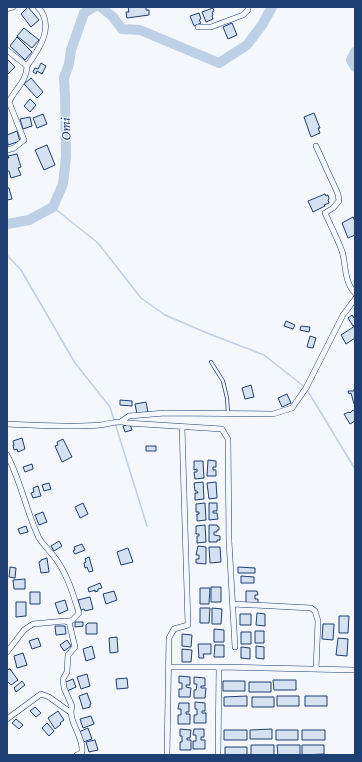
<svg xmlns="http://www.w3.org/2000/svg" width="362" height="762" font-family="'Crimson Pro',serif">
	<rect width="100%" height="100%" fill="#f4f7fb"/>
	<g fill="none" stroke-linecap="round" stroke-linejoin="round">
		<path stroke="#bed0e5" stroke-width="1.5" d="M53 207 98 243 141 298 165 315 207 333 264 355 306 388 355 469
			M7 255 21 270 75 363 110 407 147 526"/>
		<path stroke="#bed0e5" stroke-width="10" d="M101 7 113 17 122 29 140 30 219 63 247 45 262 25 272 7
			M355 52 351 60 355 67
			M7 224 29 220 53 207 63 184 66 157 65 95 64 78 69 64 71 50 84 13 94 7"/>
	</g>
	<path fill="#d5e0f0" stroke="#1d3f73" d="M28 7 39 20 31 27 21 14Z
		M128 7H146V10H149V15L127 18 126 12H129Z
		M213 8 214 11 212 12 213 15 212 16 213 19 206 22 202 12Z
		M199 13 201 19 199 20 201 23 194 26 190 16Z
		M232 23 237 35 228 39 223 27Z
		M24 28 39 40 32 48 17 36Z
		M17 37 32 52 25 60 10 46Z
		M8 60 15 67 8 74 7 62Z
		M41 63 46 66 42 74 37 71 36 74 33 72 35 68 38 69Z
		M31 78 43 92 37 98 24 84Z
		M30 99 36 105 30 112 24 106Z
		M314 113 320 128H318L320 133 311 137 304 117Z
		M43 114 47 124 37 128 33 118Z
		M30 117 32 126 23 129 20 119Z
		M17 131 20 141 8 145 7 135Z
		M47 145 55 165 44 170 35 150Z
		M17 154 21 167 18 168 21 175 11 178 9 171H7V158H9L8 156Z
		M7 188H9L12 199 7 200Z
		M325 194 326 196 328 195 329 199 328 200 329 203 324 205 325 206 313 212 308 201Z
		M353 217 355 221V235L348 238 342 223Z
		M352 315 355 319V324L353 326 348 318Z
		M286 321 295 325 293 329 284 326Z
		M301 326 310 327 309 332 300 330Z
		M355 326V338L346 344 341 335Z
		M310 336 316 338 313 348 307 347Z
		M251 385 254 397 245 399 242 388Z
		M355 388V404H354L351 393 349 394 348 391H354V389Z
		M287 394 291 403 282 407 278 398Z
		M120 400 132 401V406L120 405Z
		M146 402 148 412 137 414 135 404Z
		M353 410 355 411V421L350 424 344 414 349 412 350 413Z
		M130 424 132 430 125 432 123 426Z
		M22 438 25 449 18 452 17 449 14 450 13 445H14L13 441Z
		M63 439 72 457 62 462 55 446 58 445 57 442Z
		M146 446H156V451H146Z
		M208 460 216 461V467H213V470H216V476H207Z
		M194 461H203L204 478 195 479 194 472H197V469L194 470Z
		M32 464 33 469 25 472 23 467Z
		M203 482 204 499 195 500V493H198L197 491H195L194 483Z
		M216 482 217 498 209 499 207 483Z
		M49 483 51 489 44 491 42 485Z
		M38 486 41 496 33 498 31 493 34 492 33 488Z
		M83 503 88 514 80 518 75 507Z
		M205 503 206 520 197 521V514H199V512H196V504Z
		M209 503H217V511H213V513H217L218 519 209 520Z
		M43 512 47 522 39 525 35 515Z
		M205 525 206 542 197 543V536H199V534H196V526Z
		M209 525H217V526L219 527V530H217V532H214V535L220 536V540H217V542H209Z
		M26 526 28 532 20 534 18 529Z
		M59 541 62 546 54 551 51 546Z
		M82 544 85 550 75 554 73 551 75 550 74 547Z
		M198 546 206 547V564L196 563V559H199V555H196Z
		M209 547H220L221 562 210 563Z
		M128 548 133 562 121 565 117 552Z
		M89 557 93 571 89 572 87 567 85 568 84 563 86 562 85 559Z
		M47 558 49 572 41 573 39 562 41 561V560Z
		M10 567 16 568 15 578 9 577Z
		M238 567 255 568V573H238Z
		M241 576 254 577V583H241Z
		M25 579V589H14L13 580Z
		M100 583 102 588 98 589V591L95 592V590L89 592 88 588Z
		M211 587H221V602H211Z
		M200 588H210L209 604H200Z
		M114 591 117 600 106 604 103 594Z
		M246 591H257L258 595H255V599H258V604H246Z
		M30 592H40V604H30Z
		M90 597 93 609 85 611 84 609 81 610 78 600Z
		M65 600 68 610 59 614 55 603Z
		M16 602H26V616L16 617Z
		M200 608H210L209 623H200Z
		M212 608 222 609 221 624H212Z
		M257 613 265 614V626L256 625Z
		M240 614H251V625H240Z
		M339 616H349L348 633H339Z
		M75 622H83V626L75 627Z
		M88 623H97V634H86V625Z
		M323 624H334L333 640 322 639Z
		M55 626H65L66 634 56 635Z
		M214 629 224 630V642H214Z
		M255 631H264V643H255Z
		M241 632H251V644H241Z
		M182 634 192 635 191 647 182 646Z
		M117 637 118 652 110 653 109 638Z
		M38 638 41 646 32 649 29 641Z
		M338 638 348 639 347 656 336 655Z
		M67 640 71 646 64 651 60 645Z
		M198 644H211V654H203L204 658H199Z
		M215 645H224V657H214Z
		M92 646 95 658 86 661 83 649Z
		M256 646 264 647V659L256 658Z
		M241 647 250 648V659L241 658Z
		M182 649 192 650 191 662H182Z
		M23 653 27 665 17 668 14 656Z
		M10 669 18 680 11 685 7 681V670Z
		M87 674 90 686 81 689 77 677Z
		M179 676 190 677V685H186V687L191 688 190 697H179V689H182V683H179Z
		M194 677 205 678V686H201V688H206L205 698H194V690H196L197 684H194Z
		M127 678 128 688 117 689 116 679Z
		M73 679 76 687 67 691 63 683Z
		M273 680H296V690H274Z
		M22 681 25 685 16 692 14 688Z
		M223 681H245V691H223Z
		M249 682H271V692H249Z
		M87 693 91 704H90V707L83 709 79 696Z
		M247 696V706H224V697Z
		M277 696H299V706H277Z
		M305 696H327V706H305Z
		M252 697H274V707H252Z
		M195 702 205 703V711H202V713H206V723H194V715H197V709H195Z
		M179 703H189V712H186V714H190V724H178V715H181V709H178Z
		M35 707 41 713 36 717 30 711Z
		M58 711 64 720 60 723 61 724 55 729 48 718Z
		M91 716 94 724 83 728 80 719Z
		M16 719 23 725 19 729 12 723Z
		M47 723 54 731 49 736 42 728Z
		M88 728 92 739 83 742 79 732Z
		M180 729 191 730 190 738H187V740H191V750H180V742H182V736H180Z
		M194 729H204V737H201V740H205V749H193V741H196V735H193Z
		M272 729V739H250V730Z
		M224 730H247V740H224Z
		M276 730H298V740H276Z
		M302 730H325V740H302Z
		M95 740 98 750 89 752 86 742Z
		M251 745H274V755H251Z
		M277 745H300V755H278Z
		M302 745H324V754L302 755Z
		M225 747H247V755H225Z"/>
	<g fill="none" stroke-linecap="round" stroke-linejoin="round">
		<defs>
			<path id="lane" d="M211 362 223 381 227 398 228 413"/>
			<path id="street" d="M7 9 13 7
				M198 27H211L243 15 248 10V7
				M7 50 27 66C27 81 15 89 9 102L24 140 14 148 7 150
				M27 66C40 48 55 26 38 7
				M316 146 338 194 339 201 333 208 325 213C331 226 337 238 342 251 346 264 344 282 355 293
				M122 421 129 416 165 413 273 414 292 408 306 388 343 315 355 299
				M7 424C38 425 69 428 100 425 109 424 119 420 127 423L222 429 228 439 229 541 235 647
				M7 455C21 481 26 511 39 538 44 546 51 552 56 559 68 576 73 594 79 613 74 618 72 623 65 621L33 624 24 630 7 652
				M233 604 311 608 315 611 318 621 316 669
				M69 622 75 647 68 655 67 672 63 679 64 688 72 706C67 721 84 736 82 752L77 755
				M169 667H219L355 670
				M7 719 41 694 49 697 70 712
				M167 755 169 638 174 629 188 625 182 427
				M218 755 219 667"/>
		</defs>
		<use href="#lane" stroke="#1d3f73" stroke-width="4"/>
		<use href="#street" stroke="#1d3f73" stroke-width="6"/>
		<use href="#lane" stroke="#f4f7fb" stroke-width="2.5"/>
		<use href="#street" stroke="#f4f7fb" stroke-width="5"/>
	</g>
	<g text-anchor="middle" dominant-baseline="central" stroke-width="3" stroke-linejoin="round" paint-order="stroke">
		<g font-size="14" font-style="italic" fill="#1d3f73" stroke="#f4f7fb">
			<text transform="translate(65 129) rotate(-92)">Omi</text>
		</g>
	</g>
	<rect width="362" height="762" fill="none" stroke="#1d3f73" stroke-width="16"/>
</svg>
